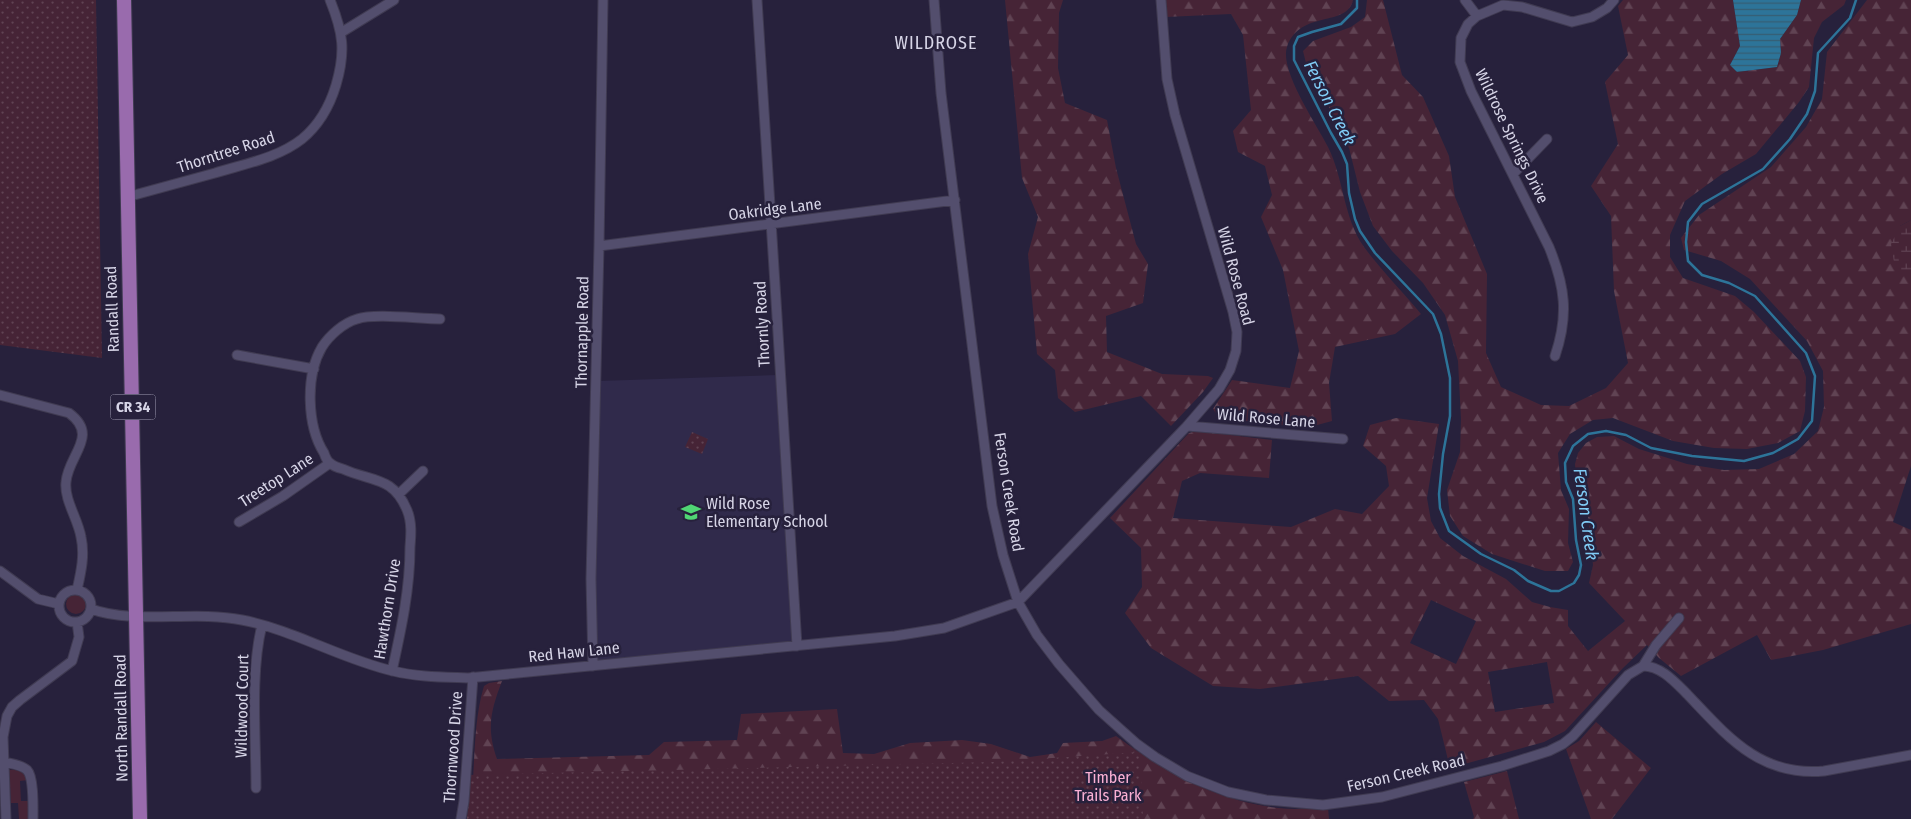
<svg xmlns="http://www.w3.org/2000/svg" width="1911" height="819" font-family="'Fira Sans Condensed',sans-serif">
	<defs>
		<pattern id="forest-firs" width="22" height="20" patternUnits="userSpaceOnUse" patternTransform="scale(1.25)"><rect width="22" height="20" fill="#462436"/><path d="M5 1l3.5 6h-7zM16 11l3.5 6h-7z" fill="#604353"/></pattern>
		<pattern id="wetland-marsh" width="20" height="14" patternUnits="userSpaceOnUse" patternTransform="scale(1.25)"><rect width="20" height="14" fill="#462436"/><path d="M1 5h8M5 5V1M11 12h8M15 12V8" fill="none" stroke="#604353"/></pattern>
		<pattern id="park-dots" width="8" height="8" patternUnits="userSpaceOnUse" patternTransform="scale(1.25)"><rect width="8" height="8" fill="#462436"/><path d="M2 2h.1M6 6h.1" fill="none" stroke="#604353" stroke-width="1.8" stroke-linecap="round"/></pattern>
		<pattern id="water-rules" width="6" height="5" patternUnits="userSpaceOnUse" patternTransform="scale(1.25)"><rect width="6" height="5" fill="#2d7499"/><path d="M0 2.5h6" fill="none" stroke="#365d73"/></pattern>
	</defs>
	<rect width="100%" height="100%" fill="#27213c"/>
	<path fill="#302a4b" d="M777 375 794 643 592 663 599 381Z"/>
	<path fill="#462436" d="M66 604a10 10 0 1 1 20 0a10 10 0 1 1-20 0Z
		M9 770C18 769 24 772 28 780L20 781 21 801H28L29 819H19L18 803H11Z"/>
	<path fill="url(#forest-firs)" fill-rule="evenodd" d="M1005 0H1063L1059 13 1058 68 1065 103 1107 120 1116 168 1136 244 1148 264 1143 303 1106 316 1107 352 1162 374 1208 376 1213 378 1203 392 1171 426 1141 396 1075 412 1058 398 1055 370 1037 354 1028 254 1038 217 1022 178Z
		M1166 0H1353C1347 28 1300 9 1287 47 1279 70 1317 125 1328 147 1344 179 1343 217 1364 247 1381 270 1402 291 1421 314L1395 334 1335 347 1329 383 1332 421 1306 428 1219 418 1213 409 1232 380 1290 388 1299 351 1283 270 1261 217 1272 195 1265 166 1238 152 1233 131 1251 110 1243 35 1231 14 1166 17Z
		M1367 0H1383L1402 75 1423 97 1449 156 1455 197 1487 274 1486 353 1501 387 1541 405 1569 406 1606 388 1628 363 1614 291 1611 216 1591 186 1618 144 1605 82 1628 55 1618 6 1623 0H1733L1740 46 1730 65 1737 72 1777 67 1781 53 1780 39 1797 15 1801 0H1846L1844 5 1822 22 1814 38 1809 87 1799 102 1756 154 1722 174 1685 201 1670 235V257L1683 278 1735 296 1754 312 1800 361 1806 377 1805 411 1800 431 1778 443 1747 449 1714 448 1673 441 1613 418 1593 420 1570 434 1558 453 1561 490 1569 509 1568 543 1573 562 1568 571H1545L1492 554 1463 536 1450 516 1447 490 1460 452 1461 419 1458 361 1445 315 1423 283 1392 251 1373 226 1360 192 1349 148 1319 87 1307 67 1303 51 1313 41 1351 27 1365 17Z
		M1867 0H1911V220L1900 226 1911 281V466L1893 522 1911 530V624L1823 650 1771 660 1757 635 1681 676 1659 658 1647 645 1623 668 1565 731 1544 742 1450 768 1438 719 1424 700 1389 701 1358 676 1260 689 1213 686 1151 648 1125 613 1142 587 1141 548 1110 518 1189 433 1197 431 1272 440 1269 478 1200 473 1182 481 1173 518 1291 527 1335 509 1362 514 1389 486 1386 466 1363 446 1370 425 1396 418 1439 424 1427 498 1431 521 1440 538 1463 556 1506 579 1532 602 1550 607 1568 610V626L1588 651 1625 621 1589 583 1593 565 1586 498 1576 477 1575 464 1578 453 1586 443 1597 437 1614 436 1639 449 1687 464 1724 470 1759 469 1794 454 1818 431 1824 407 1823 371 1807 341 1750 279 1721 261 1684 250 1681 238 1699 215 1771 167 1806 127 1822 99 1827 52ZM1431 600 1476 621 1456 664 1410 643ZM1547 662 1554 703 1495 712 1488 672Z
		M502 681C491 710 486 728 497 759L649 755 664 742 737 740 741 714 837 709 843 753 874 754 910 743 962 740 991 744 1030 757 1057 753 1063 743 1102 741 1116 736C1167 773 1214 800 1278 808 1294 810 1312 808 1328 808L1329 819H1128L473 779C475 748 475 716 484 686L489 683Z
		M1596 722 1651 768 1612 819H1591L1566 749 1579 741Z
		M1507 771 1519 819H1473L1474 817 1464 782Z"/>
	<path fill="url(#wetland-marsh)" d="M1911 220V281L1895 268 1891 244 1900 226Z"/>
	<path fill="url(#park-dots)" d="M0 0H96L102 358 0 345Z
		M692 432 708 439 702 454 685 447Z
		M1140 752 1143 819H467L469 775 992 762Z"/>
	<path fill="url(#water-rules)" d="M1733 0H1801L1797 15 1780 39 1781 53 1777 67 1737 72 1730 65 1740 46Z"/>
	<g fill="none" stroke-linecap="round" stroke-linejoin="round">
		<path stroke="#2d7499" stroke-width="2.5" d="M1357 0V8L1341 24 1312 32 1298 37 1294 46V60L1331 133 1342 152 1347 164 1349 193 1355 219 1360 231 1375 253 1433 314 1441 334 1450 378V416L1443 454 1439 494 1440 508 1449 531 1481 554 1514 570 1528 581 1551 591H1559L1574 583 1579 575 1581 565 1576 540 1573 499 1566 482 1565 463 1573 446 1588 434 1606 431 1626 435 1651 448 1692 456 1744 461 1773 453 1798 439 1812 421 1815 376 1806 353 1755 296 1729 283 1702 275 1688 261 1686 242 1688 222 1702 204 1763 169 1790 139 1807 114 1815 91 1818 53 1850 18 1856 0"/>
		<defs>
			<path id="minor" d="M757 0C772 215 783 431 797 646
				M934 0 941 93 992 506 1003 555 1018 602 1037 635 1059 664 1099 710 1137 744 1155 757 1187 776 1228 792 1266 800 1323 805 1382 797 1502 766 1549 751 1563 744 1573 736 1628 675 1643 666 1656 645 1679 618
				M1465 0 1477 16
				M342 32 394 0
				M1513 174 1547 139
				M127 197C156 189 185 181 215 173 244 164 278 158 302 139 319 125 330 105 336 85 346 51 343 32 330 0
				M599 246 955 200
				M237 355 314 369
				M1555 356C1569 315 1565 286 1549 247L1471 91 1460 62 1461 38 1468 24 1477 16 1503 5 1522 7 1572 22 1592 17 1607 8 1614 0
				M0 395 69 413C100 436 68 455 66 482 64 500 78 519 81 537 85 555 81 572 77 590
				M1187 426 1343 439
				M400 493 423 471
				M239 522 283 496 330 463
				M0 571 38 599 59 604
				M59 606a16 16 0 1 1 32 0a16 16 0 1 1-32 0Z
				M91 609C136 625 193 610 242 620 294 630 341 659 393 671 418 677 443 677 468 678L895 636 944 628 1018 602 1187 426 1219 389 1230 370 1236 351 1237 332 1233 312 1175 115 1167 79 1161 0
				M593 666 591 579 599 246 603 0
				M1643 666C1661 666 1675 682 1687 694 1727 736 1760 777 1824 771L1911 755
				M392 671C401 630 410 590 410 547 411 535 412 522 407 510 393 476 372 482 343 469 339 468 333 466 330 463 327 461 325 456 324 453 307 426 305 376 322 347 329 336 343 323 357 319 375 313 419 319 440 319
				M4 762C12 764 22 765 27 770 34 777 33 808 33 819
				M256 788C256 737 250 673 262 625
				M6 819 3 737 7 716 12 707 20 700 72 661 79 637 77 622
				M461 819 464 801 473 677"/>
			<path id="primary" d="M124 0 140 819"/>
		</defs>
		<use href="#minor" stroke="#403b52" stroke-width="11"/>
		<use href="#primary" stroke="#403b52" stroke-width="16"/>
		<use href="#minor" stroke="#534e6d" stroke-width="9"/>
		<use href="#primary" stroke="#996bad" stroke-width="14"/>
	</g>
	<defs>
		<symbol id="school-bare" viewBox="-9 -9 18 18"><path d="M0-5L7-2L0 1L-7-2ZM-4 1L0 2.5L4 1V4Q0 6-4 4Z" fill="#50d674" stroke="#27213c" stroke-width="2.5" paint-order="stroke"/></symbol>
	</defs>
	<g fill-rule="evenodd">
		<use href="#school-bare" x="677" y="498" width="28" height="28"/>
	</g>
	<g text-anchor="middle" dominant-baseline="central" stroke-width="5" stroke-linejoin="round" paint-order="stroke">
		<rect fill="#27213c" stroke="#a29fb4" stroke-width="1" x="110.5" y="394.5" width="45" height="25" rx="4"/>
		<g font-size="15" font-weight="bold" fill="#d7d5e7">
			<text x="133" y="407">CR 34</text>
		</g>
		<g font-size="16" fill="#d7d5e7" stroke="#27213c">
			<text transform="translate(1512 136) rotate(64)">Wildrose Springs Drive</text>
			<text transform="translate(226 152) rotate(-18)">Thorntree Road</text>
			<text transform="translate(775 209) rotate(-7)">Oakridge Lane</text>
			<text transform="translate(1236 276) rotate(75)">Wild Rose Road</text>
			<text transform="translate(112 309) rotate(-92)">Randall Road</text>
			<text transform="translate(762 324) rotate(-93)">Thornly Road</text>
			<text transform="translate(582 332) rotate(-89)">Thornapple Road</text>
			<text transform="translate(1266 418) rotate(5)">Wild Rose Lane</text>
			<text transform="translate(276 480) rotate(-33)">Treetop Lane</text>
			<text transform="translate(1009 492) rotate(81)">Ferson Creek Road</text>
			<text transform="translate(387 609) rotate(-81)">Hawthorn Drive</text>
			<text transform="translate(574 652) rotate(-6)">Red Haw Lane</text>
			<text transform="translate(242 706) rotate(-89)">Wildwood Court</text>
			<text transform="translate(121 718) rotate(-91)">North Randall Road</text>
			<text transform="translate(453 747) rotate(-86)">Thornwood Drive</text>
			<text transform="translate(1406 773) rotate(-13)">Ferson Creek Road</text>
		</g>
		<g font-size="16" fill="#d7d5e7" stroke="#27213c" text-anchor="start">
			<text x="706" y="503">Wild Rose<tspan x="706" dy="18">Elementary School</tspan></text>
		</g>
		<g font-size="16" fill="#fab0d4" stroke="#27213c">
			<text x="1108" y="777">Timber<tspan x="1108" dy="18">Trails Park</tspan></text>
		</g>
		<g font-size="18" letter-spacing="1" fill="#d7d5e7" stroke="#27213c">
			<text x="936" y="43">WILDROSE</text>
		</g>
		<g font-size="18" font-style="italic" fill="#80ccf6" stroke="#27213c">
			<text transform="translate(1330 103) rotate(63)">Ferson Creek</text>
			<text transform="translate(1586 514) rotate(82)">Ferson Creek</text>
		</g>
	</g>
</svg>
